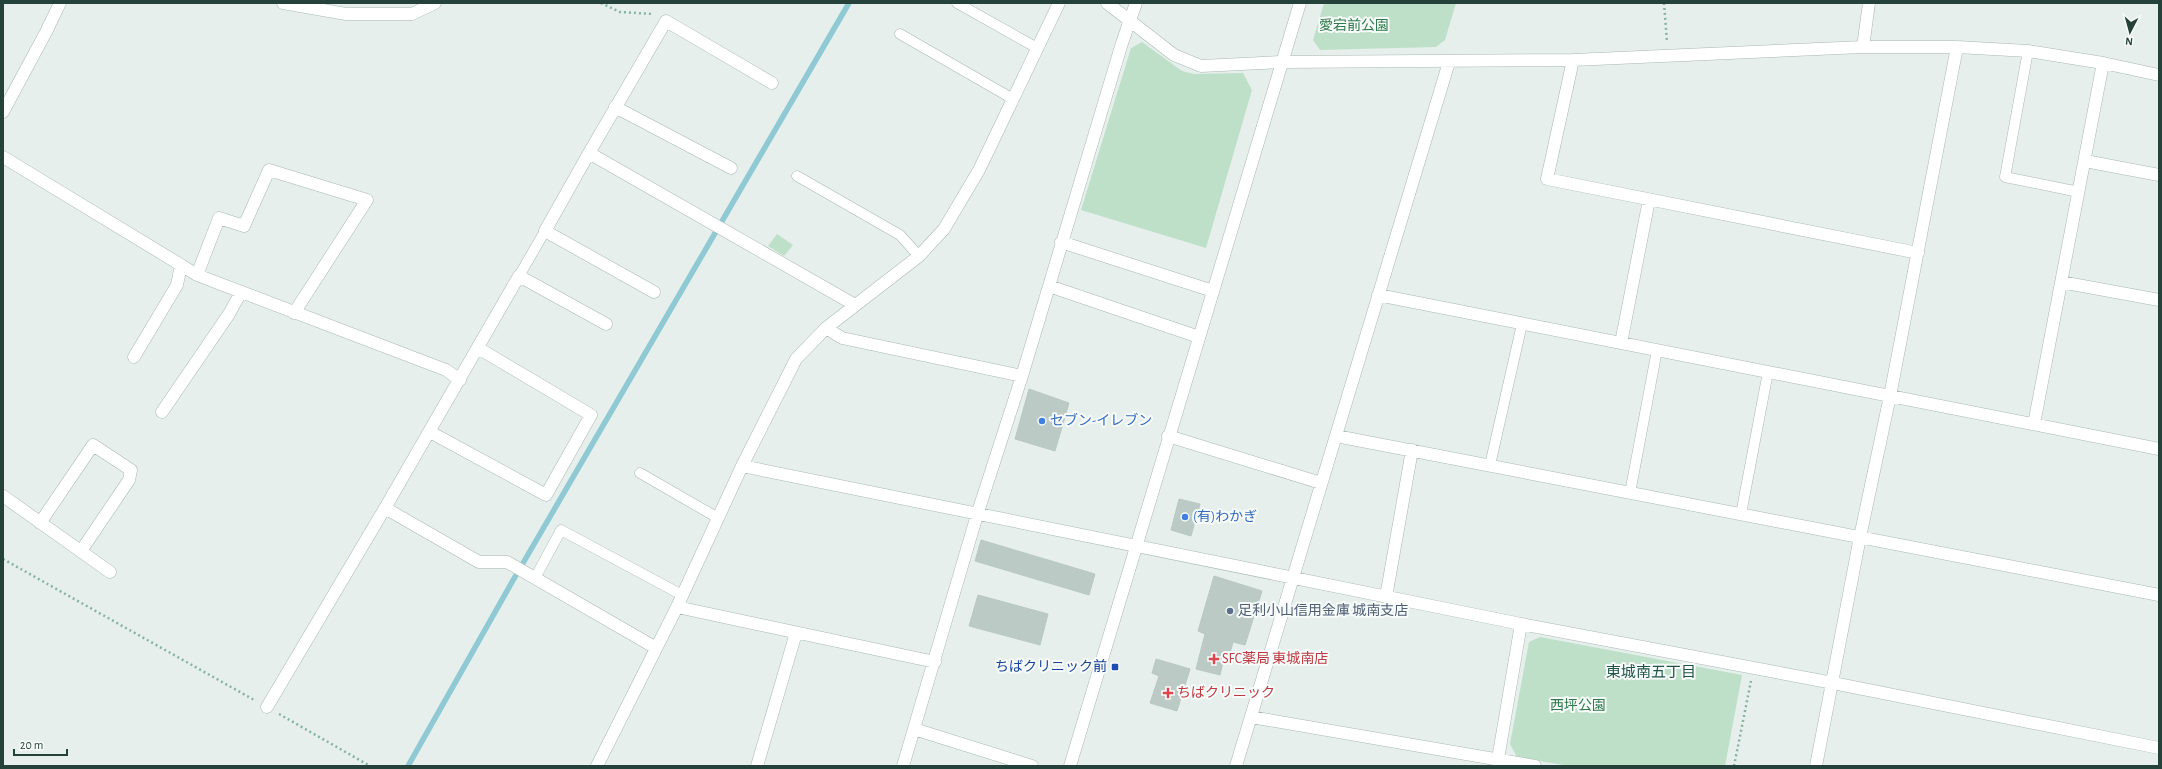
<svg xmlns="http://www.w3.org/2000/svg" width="2162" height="769" font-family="'Alegreya Sans','Noto Sans JP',sans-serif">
	<rect width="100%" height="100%" fill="#e6efeb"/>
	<path fill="#bfe0c8" d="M1324 3H1456L1445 40 1436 47 1320 50 1313 40Z
		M1142 42 1182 71 1194 74 1243 73 1252 90 1206 248 1081 210 1131 48Z
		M777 234 793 245 784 256 768 246Z
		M1540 637 1742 675 1725 766H1569L1517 757 1510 744 1529 642Z"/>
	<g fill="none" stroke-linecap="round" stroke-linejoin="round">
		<path stroke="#8ec9d4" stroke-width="5.5" d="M408 766 512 582 849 3"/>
	</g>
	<path fill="#bbcac4" stroke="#b8c9c2" d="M1029 389 1069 403 1055 451 1015 439Z
		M1179 499 1200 504 1191 536 1171 530Z
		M981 540 1095 574 1089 595 975 561Z
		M1214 576 1262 591 1245 645 1233 642 1227 664 1223 662 1220 675 1196 669 1205 634 1198 631Z
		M978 595 1048 614 1040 645 969 626Z
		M1156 659 1190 669 1177 711 1150 703 1159 676 1152 673Z"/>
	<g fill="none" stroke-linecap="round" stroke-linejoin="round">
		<defs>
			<path id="service" d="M957 3 1037 48
				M900 34 1013 99
				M2028 51 2005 177 2079 192
				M797 176 900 235 919 256
				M519 276 545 231
				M1490 465 1522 324
				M640 473 718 518
				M1630 493 1657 350
				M1741 514 1768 372
				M535 578 561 530 682 595"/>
			<path id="minor" d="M283 3 346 14H412L435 3
				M1107 3 1174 55 1201 66 1282 62 1573 60 1863 47H1957L2028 51 2103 63 2159 75
				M1863 47 1869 3
				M1573 60 1547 179 1918 253
				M615 107 731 168
				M589 153 666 21 772 83
				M3 157 181 265 177 285 134 357
				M2085 161 2159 175
				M1061 242 1213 291
				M181 265 197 275 446 370 460 380
				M197 275 219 218 244 226 269 170 367 200 294 313
				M2061 282 2159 300
				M1049 286 1199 337
				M654 292 545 231 589 153 855 305
				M1378 295 2159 449
				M826 328 842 338 1022 376
				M1621 343 1649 200
				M162 412 229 314 241 292
				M2034 424 2103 63
				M430 432 546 495 591 415 478 348
				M1168 436 1321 483
				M1336 436 2159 595
				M742 466 1521 624 1833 683 2159 748
				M3 496 110 572
				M385 508 479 562H507L656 648
				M40 523 93 445 131 470 129 480 81 551
				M1386 597 1412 450
				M677 607 935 662
				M267 707 385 508 519 276 606 324
				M1251 717 1535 766
				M914 729 1032 766
				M1498 759 1521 624
				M597 766 677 607 742 466 796 359 826 328 919 256 944 229 979 170 1059 3
				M757 766 796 633
				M903 766 977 515 1022 376 1122 43 1136 3
				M1236 766 1449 62
				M1816 766 1860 537 1890 396 1957 47"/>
			<path id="tertiary" d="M3 112 46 32 60 3
				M1070 766 1300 3"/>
		</defs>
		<use href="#service" stroke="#a8b8b2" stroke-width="11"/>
		<use href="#minor" stroke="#a8b8b2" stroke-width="13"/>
		<use href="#tertiary" stroke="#a8b8b2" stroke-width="13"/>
		<path stroke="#86b3a5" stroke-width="2.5" stroke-dasharray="2 3" stroke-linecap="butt" d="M601 3 620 12 653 14
			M1664 3 1667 42
			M3 559 256 701
			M279 714 370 766
			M1734 766 1751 681"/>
		<use href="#service" stroke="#fff" stroke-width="10"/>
		<use href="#minor" stroke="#fff" stroke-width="12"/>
		<use href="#tertiary" stroke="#fff" stroke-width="12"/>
	</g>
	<g fill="#3f7fe0" stroke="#f7fbf9" stroke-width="1.5">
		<circle cx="1042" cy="421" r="4"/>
		<circle cx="1185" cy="517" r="4"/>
	</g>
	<circle fill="#5c6f8a" stroke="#f7fbf9" stroke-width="1.5" cx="1230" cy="611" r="4"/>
	<g fill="#e0444e" stroke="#f7fbf9" stroke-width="1.5">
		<path d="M1212 653h4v4h4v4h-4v4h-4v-4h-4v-4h4z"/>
		<path d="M1166 687h4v4h4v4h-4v4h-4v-4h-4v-4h4z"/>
	</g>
	<rect fill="#1a4fb4" stroke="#f7fbf9" stroke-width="1.5" x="1111" y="663" width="8" height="8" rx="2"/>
	<g text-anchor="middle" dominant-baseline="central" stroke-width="4" stroke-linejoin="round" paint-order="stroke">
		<g font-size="14" fill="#2d7a4b" stroke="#f7fbf9">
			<text x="1354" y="26">愛宕前公園</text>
			<text x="1578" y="706">西坪公園</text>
		</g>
		<g font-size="14" fill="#366cbe" stroke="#f7fbf9" text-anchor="start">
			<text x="1050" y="421">セブン-イレブン</text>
			<text x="1193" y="517">(有)わかぎ</text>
		</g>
		<g font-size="14" fill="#4e5e75" stroke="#f7fbf9" text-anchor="start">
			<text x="1238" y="611">足利小山信用金庫 城南支店</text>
		</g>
		<g font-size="14" fill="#be3a42" stroke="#f7fbf9" text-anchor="start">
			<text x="1222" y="659">SFC薬局 東城南店</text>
			<text x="1177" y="693">ちばクリニック</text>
		</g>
		<g font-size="14" fill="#164399" stroke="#f7fbf9" text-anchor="end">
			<text x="1107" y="667">ちばクリニック前</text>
		</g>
		<g font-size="15" fill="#1f5548" stroke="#f7fbf9">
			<text x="1651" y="672">東城南五丁目</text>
		</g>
	</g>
	<rect width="2162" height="769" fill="none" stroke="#24423a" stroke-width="8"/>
	<g transform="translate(2130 32) rotate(186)" stroke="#f7fbf9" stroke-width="3" paint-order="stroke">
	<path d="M0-3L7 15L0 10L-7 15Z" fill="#24423a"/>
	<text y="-6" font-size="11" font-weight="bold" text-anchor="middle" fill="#24423a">N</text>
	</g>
	<path d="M14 749v6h53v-6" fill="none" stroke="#24423a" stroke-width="2"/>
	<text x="20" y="749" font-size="12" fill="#24423a" stroke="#f7fbf9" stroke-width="3" paint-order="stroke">20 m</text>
</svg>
